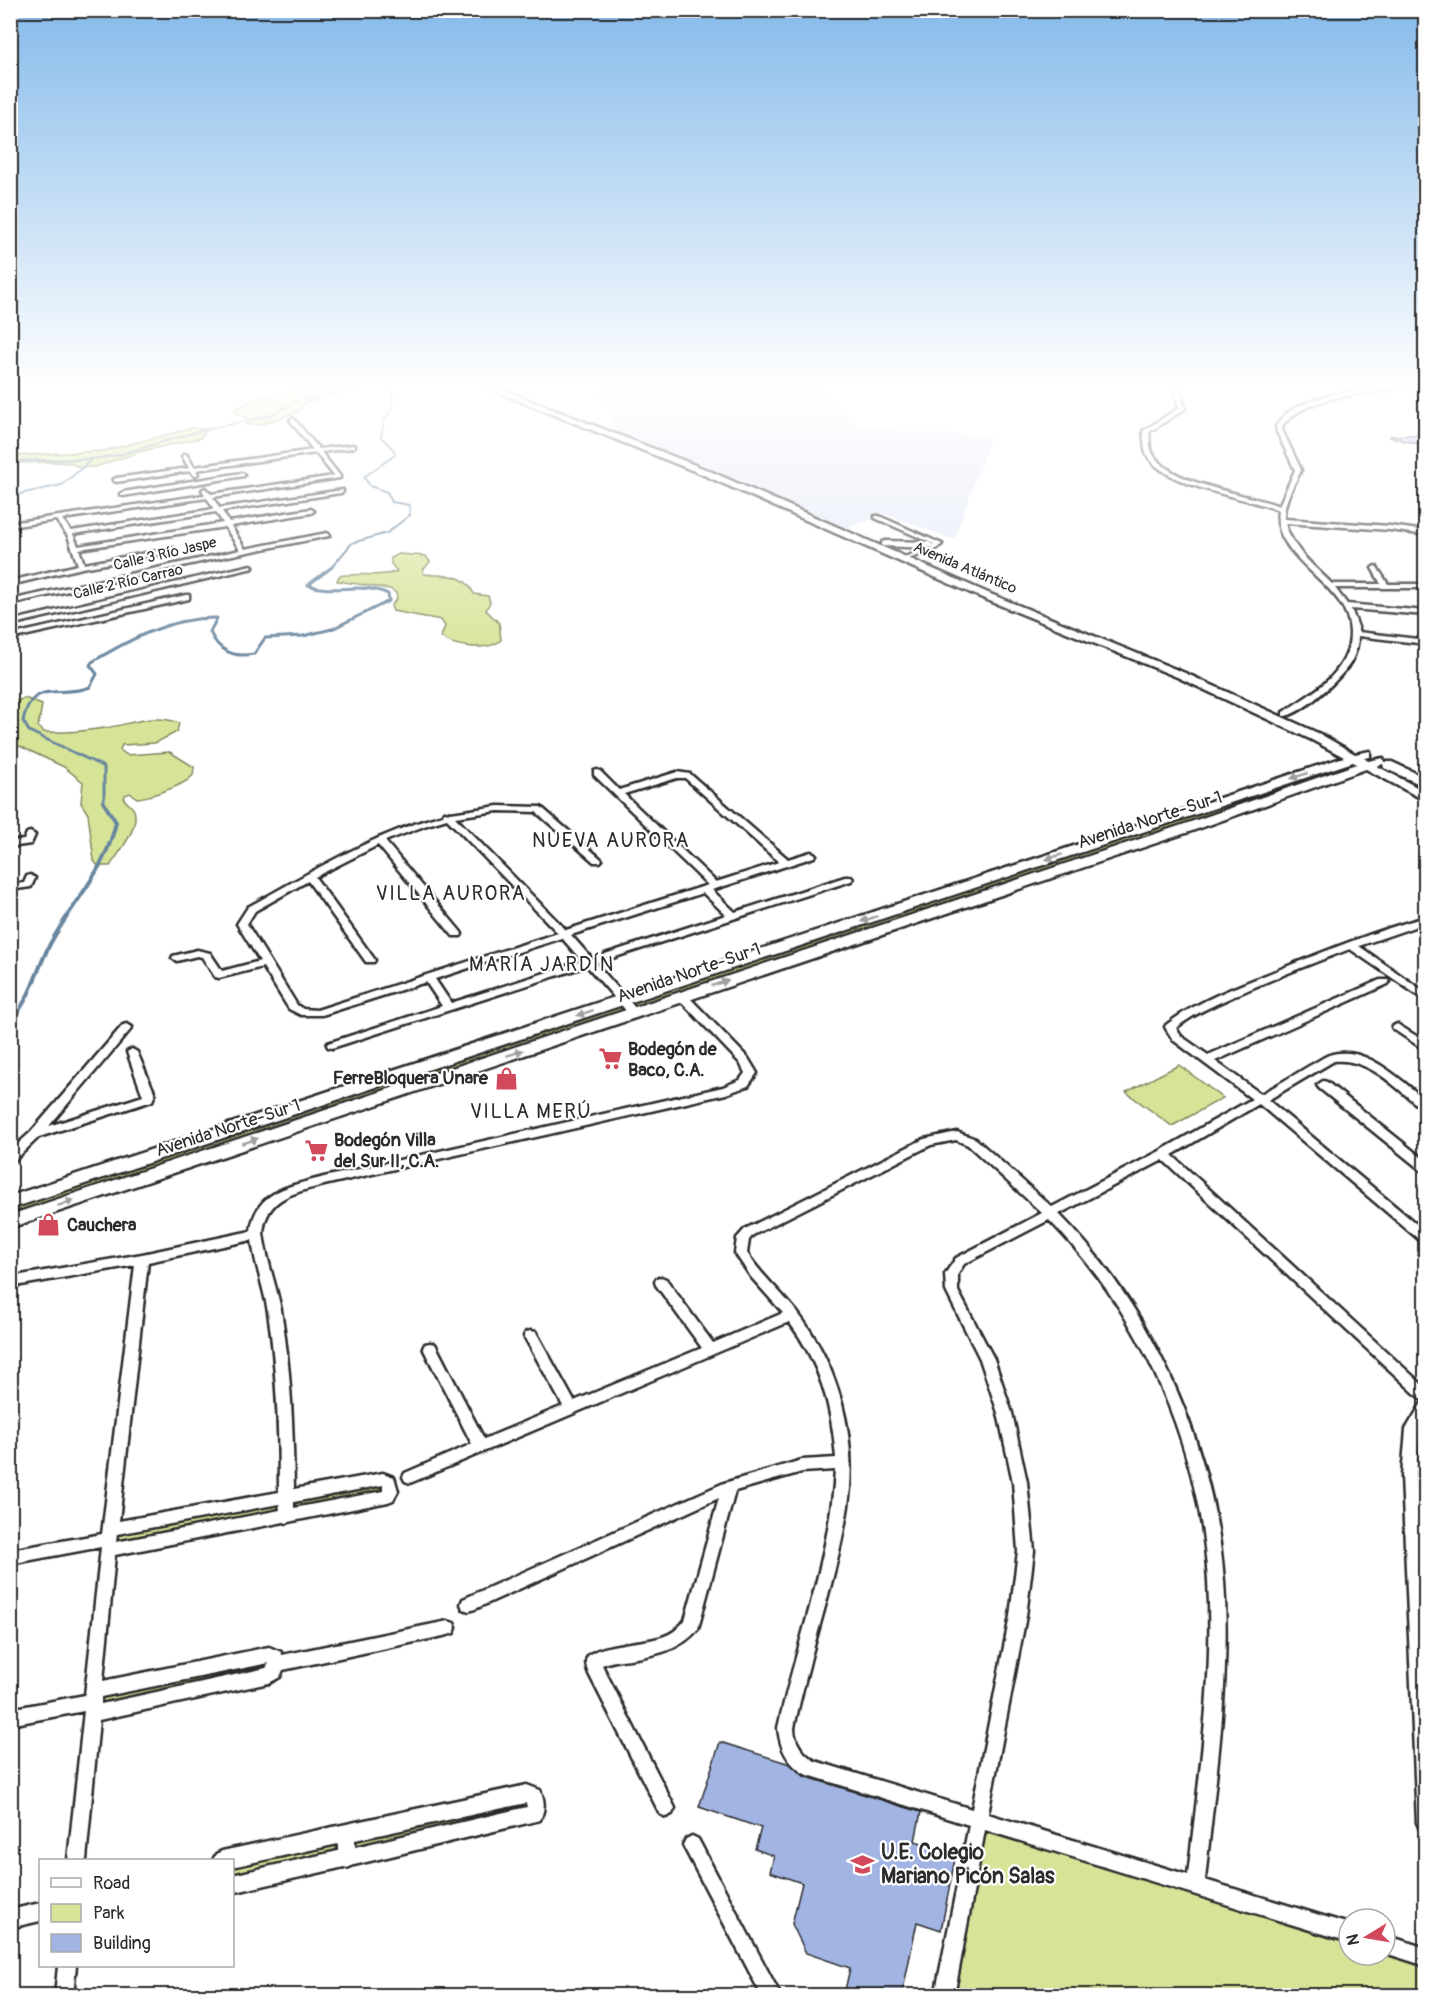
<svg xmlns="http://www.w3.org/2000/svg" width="1436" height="2006" font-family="Pangolin,sans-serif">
	<rect width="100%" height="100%" fill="#fff"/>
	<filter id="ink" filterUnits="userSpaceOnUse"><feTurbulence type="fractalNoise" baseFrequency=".0167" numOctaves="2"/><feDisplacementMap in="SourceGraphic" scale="12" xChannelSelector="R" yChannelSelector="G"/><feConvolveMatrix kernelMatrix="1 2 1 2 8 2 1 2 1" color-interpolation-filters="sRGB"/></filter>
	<g filter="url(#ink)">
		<path fill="#e3e8f7" d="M633 385H823L843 416 858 425 903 432 991 436 954 540 886 514 847 528 617 432 598 388Z"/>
		<path fill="#d6e497" stroke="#808861" stroke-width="1.5" d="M335 390 337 394 305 403 297 412 262 424 246 425V418L234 411C254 391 308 391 335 390Z
			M192 428 207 430 200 438 142 451 95 467H78L71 463 57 462 11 463V456L103 451Z
			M399 554 426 556 430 562 423 570 424 574C445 577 464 571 474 594L488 596 490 602 486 610 499 623 501 640C488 652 453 647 441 637L445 626 441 620 393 611 391 606 397 598 396 593 390 589 337 581 339 576C358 572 383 578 397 571L391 564V558Z
			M25 698 42 705 38 727 44 732C65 733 85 731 105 728 131 724 154 713 179 723L177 732 155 743 122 745 120 750 127 755 170 752 194 767 193 775C186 785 150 797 137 798L130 793 125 795 124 799C127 803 132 806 134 810 140 828 119 852 110 866H98L94 861 88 814 81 803 83 782 64 767 11 742V703Z
			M1355 757 1369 765 11 1222V1203Z
			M1179 1065 1223 1098 1172 1126 1126 1092Z
			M383 1479 391 1491 108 1550 111 1529Z
			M269 1655 274 1672 92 1714 94 1691Z
			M527 1794 536 1808 233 1884 232 1860H222Z
			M979 1818 1349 1933V1955H1385V1944L1425 1957V1995L944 1996Z"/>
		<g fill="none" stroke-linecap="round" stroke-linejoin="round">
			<path stroke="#69869f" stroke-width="2" d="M10 461 92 459 119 455 199 431 269 416 302 399 387 385
				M10 496 62 485 92 459
				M331 568 352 543 387 533 410 515 409 505 392 502 387 492 370 486 364 477 395 455 394 450 381 437 384 421 392 409 393 385"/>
			<path stroke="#69869f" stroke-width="3" d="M104 804V767L29 731 23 721C32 677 62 699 90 687L97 674 90 665 92 662C130 639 172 617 217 618L210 632C218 651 234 658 254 654L265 638 303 636 332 629 389 601 388 594C361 581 334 595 308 585L332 567"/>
			<path stroke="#69869f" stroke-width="4" d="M10 1022C31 999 36 971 50 944 73 902 106 870 116 822L103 802"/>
		</g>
		<path fill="#a1b4e3" stroke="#2b2b2b" stroke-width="1.5" d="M1425 434V446L1390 437V436Z
			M720 1742 790 1764 804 1776 921 1812 915 1841 956 1854 941 1930 917 1922 902 1995H844L850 1968 806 1953 792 1924 802 1883 770 1872 774 1856 755 1849 761 1828 699 1807Z"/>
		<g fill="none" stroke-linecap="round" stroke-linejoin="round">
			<defs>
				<path id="street" d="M1173 385H1179L1185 409 1149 432C1150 437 1149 445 1151 450 1165 485 1247 493 1279 506L1295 470 1277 432 1276 426C1279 422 1282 418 1285 415 1308 394 1381 385 1412 385 1402 389 1390 389 1380 391 1347 395 1304 399 1282 426L1283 432 1301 470C1294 486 1283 501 1284 519L1390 526 1426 531V535L1390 530 1285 523C1292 549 1313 565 1332 584H1381L1372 568 1375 566 1377 567 1388 584H1426V588H1335L1347 604 1426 611V615L1351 609 1358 627V632L1426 640V644L1358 636C1358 644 1356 652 1352 660 1345 675 1300 717 1283 716V712C1313 693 1351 672 1350 632 1350 583 1271 561 1278 510 1245 496 1157 487 1145 450 1144 444 1144 437 1143 431L1179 408Z
					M293 418 319 449 354 445 355 446 352 448 321 452 340 476V478L213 497 219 508 343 490V492L341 493 222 511 229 522 311 509 314 511 311 513 231 526 245 549 327 533 330 535 329 536 223 557 10 604V600L240 550 225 527 79 549 84 564 174 548 177 550 174 552 82 568 10 585V581L78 565 68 536 56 520 10 527V523L205 495 202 490 205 488 211 494 334 476 316 453 196 470 198 474 195 476 190 471 116 482 113 480 116 478 189 468 182 456 185 454 187 455 194 467 313 450 290 420ZM207 498 214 509 71 531 62 519ZM216 512 223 523 78 546 73 534Z
					M242 473 244 474V476L123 496 120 494 123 492Z
					M875 516H879L942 544 935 550 905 560H901V558L931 548 934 544 875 518Z
					M251 565 253 566V568L10 625V621Z
					M186 595H189V599L10 639V635Z
					M597 770 600 771 619 790 677 772 690 774 788 859 811 852 814 853 816 855 814 857 712 890 735 912 845 877H851L853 879 851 881 609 959 604 956 605 954 726 915 703 893 571 935 637 1010 638 1012 637 1014H629L587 966 332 1048 328 1047 327 1045 328 1043 442 1006 426 982 322 1015H301L289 1009 263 967 219 978 215 977 202 957 197 956 177 961 172 958 173 956 197 950 210 953 222 971 260 961 237 924 248 907C311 872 373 834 443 815L444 812 451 813 498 806 541 807 600 858 602 860 600 862H594L536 812 498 811 455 817 566 930 708 885 594 775V771ZM677 778H685L779 862 716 882 624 794ZM447 819 558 933 317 1010 303 1009 297 1005 247 924 255 911 308 881 366 962H374L375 960 315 877 378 845 453 936H461L462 934 461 932 385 841 427 825ZM562 938 582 961 451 1003 435 979Z
					M30 832 35 835 31 844 10 847V841L24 840 27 833Z
					M30 875 35 878 31 887 10 890V884L24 883 27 876Z
					M1426 917V923L1359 946 1426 993V1001L1350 949C1313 963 1277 977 1241 993 1219 1003 1196 1012 1176 1028L1181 1036 1208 1055 1380 980H1388L1389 982 1388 984 1215 1061 1261 1094C1277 1085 1293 1076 1309 1066 1315 1063 1322 1058 1329 1055 1365 1043 1400 1080 1426 1100V1110L1422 1109C1396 1088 1370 1058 1334 1061L1268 1100 1426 1232V1243L1422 1242 1259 1104 1172 1155 1426 1388V1420L1420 1430 1416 1476 1426 1650V1831L1420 1829 1417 1823 1402 1476 1406 1429 1423 1401 1163 1160 1059 1214C1154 1310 1214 1446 1224 1581 1231 1680 1215 1781 1205 1880L1349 1924V1942L985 1830 954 1996H935L969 1825 805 1774C787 1763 780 1748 778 1728 797 1642 830 1559 835 1470L802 1472 735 1491 698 1629C681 1650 656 1655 630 1659 621 1660 611 1661 602 1665L672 1802 675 1808 672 1814 666 1817 660 1814 589 1674C587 1669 584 1661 588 1656 598 1644 645 1643 662 1637 672 1634 679 1628 685 1620L719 1498 475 1609 469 1611 463 1609 461 1604 463 1599 724 1483 802 1460 836 1458C832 1407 820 1363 789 1322L410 1483 405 1481 403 1477 405 1473 472 1444 423 1348 425 1344 430 1343 435 1344 484 1439 563 1406 524 1336 526 1332 531 1331 536 1332 574 1401 702 1348 656 1285 655 1282 656 1279 661 1277 666 1279 713 1343 783 1313 751 1277 735 1253 737 1238 745 1229 924 1139 957 1132 976 1139 1052 1207 1160 1151 1252 1099 1173 1040 1165 1027 1166 1025C1198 1000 1237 987 1273 972 1323 952 1374 931 1426 917ZM956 1140 968 1145 1042 1213 956 1258 945 1274 946 1291 980 1359 998 1413 1013 1482 1018 1551 1010 1616 972 1809 815 1761C803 1754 794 1742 794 1728 795 1722 797 1715 798 1710 802 1692 807 1674 811 1657 825 1606 840 1557 848 1506 858 1438 839 1366 797 1312 781 1292 761 1275 747 1253L749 1240 753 1235 931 1145ZM1049 1220C1143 1315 1200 1448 1208 1581 1214 1679 1199 1778 1188 1875L988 1814 1026 1616 1034 1551 1027 1482 1012 1413 994 1359 958 1291V1274L964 1264Z
					M682 993 686 994 748 1058 757 1073 748 1086 726 1094 324 1185C294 1193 266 1197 263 1233 266 1259 276 1284 281 1310 291 1369 293 1429 294 1489L383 1473 394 1477 398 1491 393 1500 388 1502 293 1521 287 1523 284 1522 115 1555 103 1681 269 1647 281 1652 282 1655 448 1621 454 1623 456 1628 454 1633 448 1635 283 1670 280 1677 269 1683 99 1720 86 1860H68L84 1711 10 1725V1709L85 1695 101 1547 10 1564V1550L102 1534 135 1265 10 1287V1277L142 1254 251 1231C255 1190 291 1186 324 1177L723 1087 740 1080 745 1073 740 1063 678 998 677 996 678 994ZM252 1240C255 1265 264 1288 268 1312 277 1372 279 1432 279 1492L119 1521 148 1262ZM383 1485V1491L294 1508V1502ZM279 1504 280 1510 116 1542 117 1534ZM269 1663 266 1668 101 1704V1697Z
					M127 1024 132 1027 131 1029 49 1126 143 1096 127 1052 132 1049 137 1052 155 1094 152 1101 39 1137 14 1161 10 1162V1151L31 1132 123 1025Z
					M1397 1024 1426 1042V1051L1393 1029 1392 1027Z
					M1323 1081 1327 1082 1426 1161V1172L1422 1171 1319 1088 1317 1085Z
					M527 1785 540 1790C545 1801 545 1809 540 1820L354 1865 347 1868 344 1867 232 1893V1875L338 1851V1844L232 1867V1860H213L216 1854 222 1851ZM526 1803 527 1807 355 1847V1840Z
					M692 1836 698 1839 781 1996H762L686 1851 683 1845 686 1839Z
					M40 1903V1921L10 1928V1910Z
					M1385 1935 1426 1948V1966L1385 1953Z
					M58 1966H76L73 1996H55Z"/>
				<path id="secondary" d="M480 385H491L705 469 988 593 1185 673 1320 734 1355 754 1370 751V757L1364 758 1368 761 1383 758 1384 762H1392L1426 778V787L1384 768 1383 764 1377 766 1426 792V801L1366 769 1192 831 10 1228V1215L1182 825 1357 764 1353 762 10 1209V1196L1344 757 1312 740 1177 677 980 597 699 473Z
					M885 541 929 542 934 545 929 548 882 546V542Z"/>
			</defs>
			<use href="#street" stroke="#2b2b2b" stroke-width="5"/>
			<use href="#secondary" stroke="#2b2b2b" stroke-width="5"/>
			<use href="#street" fill="#fff" fill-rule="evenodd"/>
			<use href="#secondary" fill="#fff" fill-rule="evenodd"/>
		</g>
		<defs><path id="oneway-solid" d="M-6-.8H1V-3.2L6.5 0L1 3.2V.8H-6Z" transform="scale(1.5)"/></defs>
		<g fill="#a0a0a0">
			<use href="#oneway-solid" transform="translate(1299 776) rotate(162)"/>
			<use href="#oneway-solid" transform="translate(1054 857) rotate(162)"/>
			<use href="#oneway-solid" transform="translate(869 919) rotate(162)"/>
			<use href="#oneway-solid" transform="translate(720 983) rotate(-18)"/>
			<use href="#oneway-solid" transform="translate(585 1013) rotate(162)"/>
			<use href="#oneway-solid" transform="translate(515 1053) rotate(-18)"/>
			<use href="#oneway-solid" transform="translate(250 1141) rotate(-18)"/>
			<use href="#oneway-solid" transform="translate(66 1203) rotate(-19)"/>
		</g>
	</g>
	<linearGradient id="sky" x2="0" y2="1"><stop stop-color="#85baea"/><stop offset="0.58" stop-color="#fff"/><stop offset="1" stop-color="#fff" stop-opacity="0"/></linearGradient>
	<rect width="1436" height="666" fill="url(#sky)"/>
	<defs>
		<symbol id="supermarket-bare" viewBox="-9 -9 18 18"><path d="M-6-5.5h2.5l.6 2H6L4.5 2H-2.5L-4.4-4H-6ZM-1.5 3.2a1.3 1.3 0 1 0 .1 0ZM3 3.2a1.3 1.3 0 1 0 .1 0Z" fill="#d1495b" stroke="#fff" stroke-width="2.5" paint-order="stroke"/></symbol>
		<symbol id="shop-bare" viewBox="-9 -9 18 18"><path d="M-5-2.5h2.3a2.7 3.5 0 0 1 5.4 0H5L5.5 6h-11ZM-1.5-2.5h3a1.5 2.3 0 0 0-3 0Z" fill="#d1495b" stroke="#fff" stroke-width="2.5" paint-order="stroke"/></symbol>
		<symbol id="school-bare" viewBox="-9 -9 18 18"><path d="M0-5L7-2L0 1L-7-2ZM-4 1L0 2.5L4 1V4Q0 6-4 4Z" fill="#d1495b" stroke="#fff" stroke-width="2.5" paint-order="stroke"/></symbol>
	</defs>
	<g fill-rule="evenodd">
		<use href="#supermarket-bare" x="594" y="1042" width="33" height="33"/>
		<use href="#shop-bare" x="490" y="1062" width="33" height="33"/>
		<use href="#supermarket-bare" x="300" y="1134" width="33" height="33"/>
		<use href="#shop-bare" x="32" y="1208" width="33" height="33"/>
		<use href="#school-bare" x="846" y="1848" width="33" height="33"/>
	</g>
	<g text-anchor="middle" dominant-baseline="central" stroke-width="4.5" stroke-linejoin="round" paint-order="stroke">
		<g font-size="15" fill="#2b2b2b" stroke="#fff">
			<text transform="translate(165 554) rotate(-13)">Calle 3 Río Jaspe</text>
			<text transform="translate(965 568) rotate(23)">Avenida Atlántico</text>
			<text transform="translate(128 582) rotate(-13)">Calle 2 Río Carrao</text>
		</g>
		<g font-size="18" fill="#2b2b2b" stroke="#fff">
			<text transform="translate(1150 820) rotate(-18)">Avenida Norte-Sur 1</text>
			<text transform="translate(689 973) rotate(-19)">Avenida Norte-Sur 1</text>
			<text transform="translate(228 1128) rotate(-18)">Avenida Norte-Sur 1</text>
		</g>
		<g font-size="18" font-weight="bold" fill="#2b2b2b" stroke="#fff" text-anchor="start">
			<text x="628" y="1049">Bodegón de<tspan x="628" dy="21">Baco, C.A.</tspan></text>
			<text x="488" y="1078" text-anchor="end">FerreBloquera Unare</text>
			<text x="334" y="1140">Bodegón Villa<tspan x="334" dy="21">del Sur II, C.A.</tspan></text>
			<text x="67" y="1225">Cauchera</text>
		</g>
		<g font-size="20" letter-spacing="1.5" fill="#2b2b2b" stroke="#fff">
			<text x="611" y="840">NUEVA AURORA</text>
			<text x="451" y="893">VILLA AURORA</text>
			<text x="542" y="964">MARÍA JARDÍN</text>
			<text x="531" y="1111">VILLA MERÚ</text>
		</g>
		<g font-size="21" font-weight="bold" fill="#2b2b2b" stroke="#fff" text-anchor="start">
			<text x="881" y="1852">U.E. Colegio<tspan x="881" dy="24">Mariano Picón Salas</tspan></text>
		</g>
	</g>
	<rect width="1436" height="2006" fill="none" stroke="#fff" stroke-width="36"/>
	<rect x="18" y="18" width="1400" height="1970" fill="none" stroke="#2b2b2b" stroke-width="2" filter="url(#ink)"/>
	<rect x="39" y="1859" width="195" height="108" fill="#ffffff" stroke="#aaaaaa" stroke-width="1.5"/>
	<rect x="51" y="1878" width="30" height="9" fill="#ffffff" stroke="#aaaaaa" stroke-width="1.5"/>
	<text x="93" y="1889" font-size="18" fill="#2b2b2b">Road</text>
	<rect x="51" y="1904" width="30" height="18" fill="#d6e497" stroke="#aaaaaa" stroke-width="1.5"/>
	<text x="93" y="1919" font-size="18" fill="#2b2b2b">Park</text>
	<rect x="51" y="1934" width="30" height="18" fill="#a1b4e3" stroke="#aaaaaa" stroke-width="1.5"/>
	<text x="93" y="1949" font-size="18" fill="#2b2b2b">Building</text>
	<g transform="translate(1367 1937) rotate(259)"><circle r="28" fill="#ffffff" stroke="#aaaaaa" stroke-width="1.5"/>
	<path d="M0-4.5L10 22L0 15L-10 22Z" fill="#d1495b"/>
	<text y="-9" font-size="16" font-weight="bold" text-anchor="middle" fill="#2b2b2b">N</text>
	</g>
</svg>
